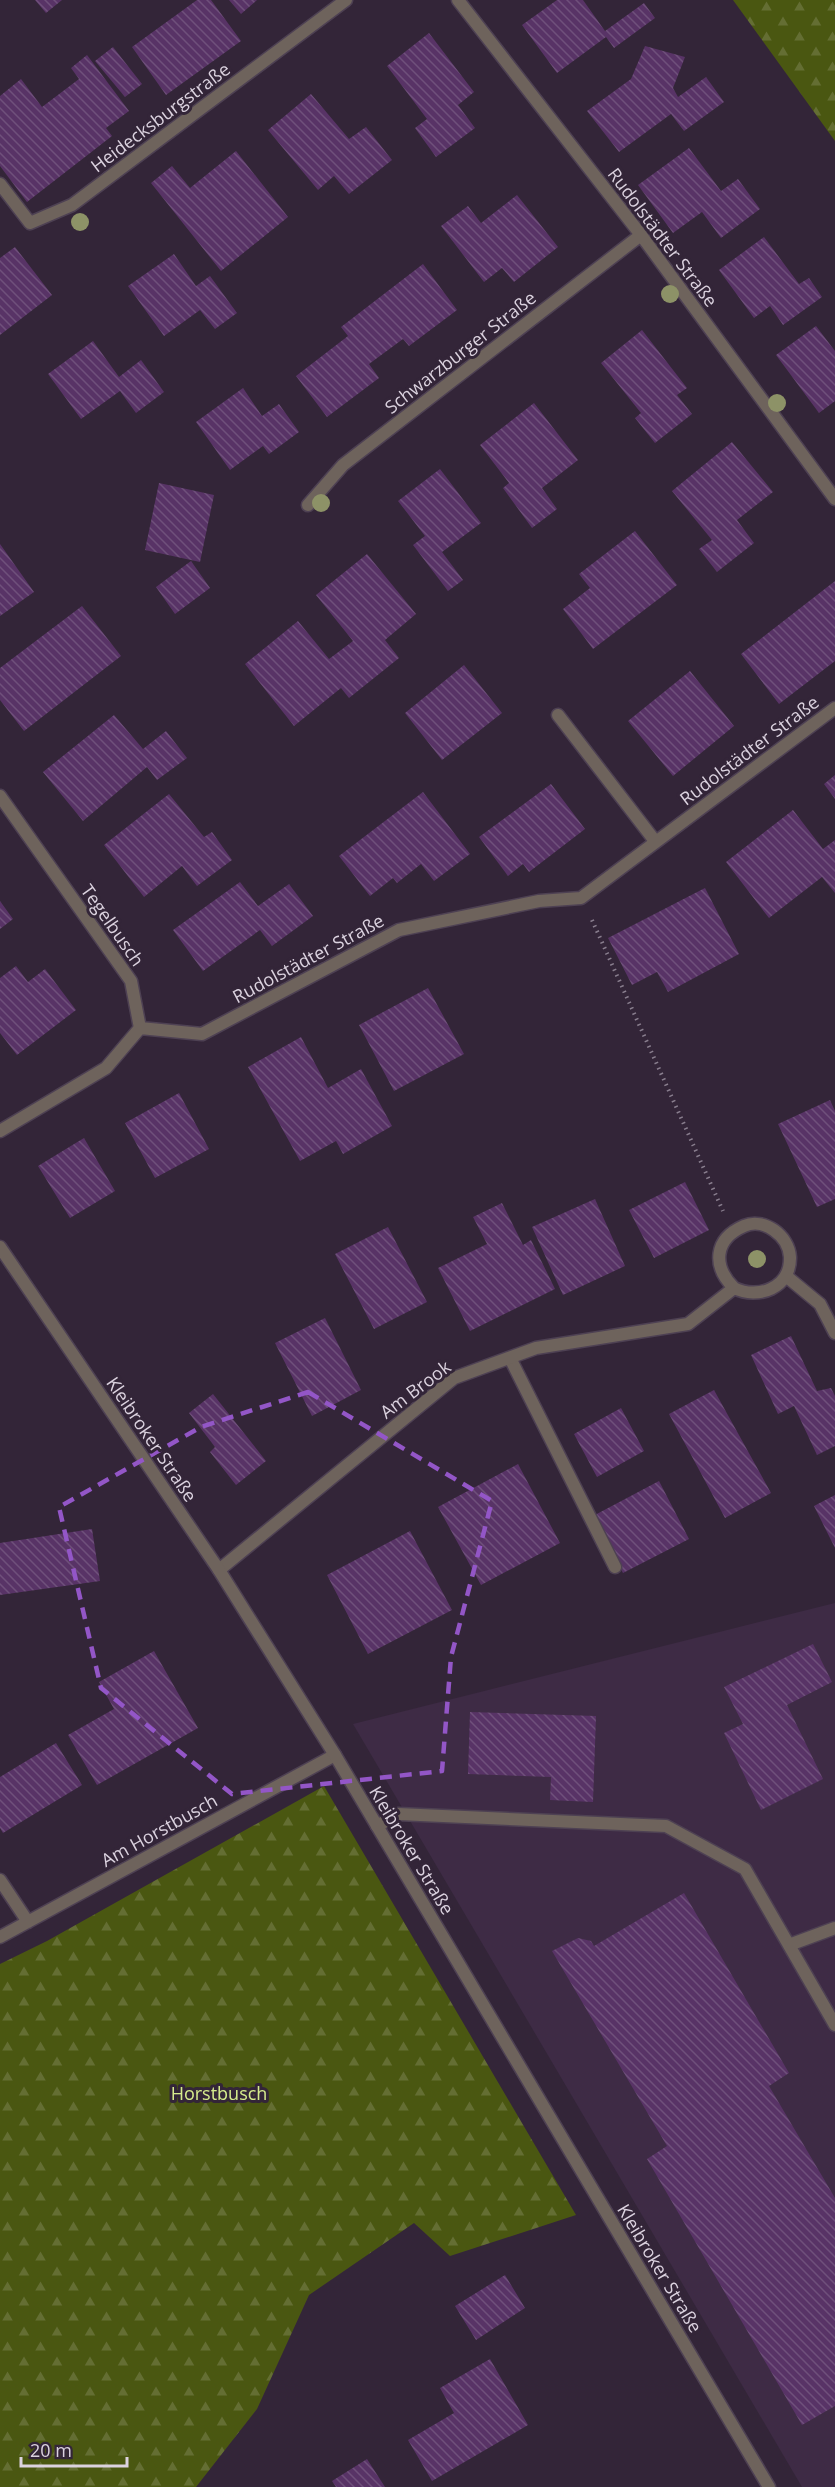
<svg xmlns="http://www.w3.org/2000/svg" width="835" height="2487" font-family="'Open Sans',sans-serif">
	<defs>
		<pattern id="forest-firs" width="22" height="20" patternUnits="userSpaceOnUse" patternTransform="scale(1.5)"><rect width="22" height="20" fill="#4a5711"/><path d="M5 1l3.5 6h-7zM16 11l3.5 6h-7z" fill="#646e33"/></pattern>
		<pattern id="building-back-hatch" width="6" height="6" patternUnits="userSpaceOnUse" patternTransform="scale(1.5)"><rect width="6" height="6" fill="#583366"/><path d="M-1 5l2 2M0 0l6 6M5-1l2 2" fill="none" stroke="#6f507b"/></pattern>
	</defs>
	<rect width="100%" height="100%" fill="#332538"/>
	<path fill="#3e2b45" d="M835 1603V2487H802L353 1724Z"/>
	<path fill="url(#forest-firs)" d="M733 0H835V141Z
		M324 1786 576 2215 450 2256 414 2223 309 2295 257 2409 196 2487H0V1964L47 1941Z"/>
	<path fill="url(#building-back-hatch)" d="M35 0H62L46 13Z
		M197 0H211L241 41 166 95 132 47Z
		M229 0H257L241 14Z
		M557 0H583L605 31 644 3 655 18 614 48 606 37 557 73 522 25Z
		M429 33 474 92 458 105 475 128 436 157 415 128 427 119 387 66Z
		M645 46 685 57 673 88 678 97 706 77 724 102 684 131 671 114 619 152 587 111 631 79Z
		M113 47 142 84 125 97 95 61Z
		M87 55 129 111 106 128 112 136 27 202 0 166V96L21 79 42 107 79 79 71 68Z
		M311 94 349 139 366 127 392 160 349 194 334 176 318 190 268 130Z
		M689 148 721 191 738 179 760 209 721 238 702 212 673 233 638 185Z
		M236 151 288 217 221 271 151 183 172 166 190 188Z
		M517 195 558 247 514 282 502 268 484 282 441 226 468 206 481 223Z
		M764 237 799 284 809 278 822 297 783 325 770 306 754 318 719 270Z
		M15 247 52 295 0 335V258Z
		M174 254 196 286 210 276 237 313 215 329 200 310 164 336 128 286Z
		M423 264 457 310 409 346 403 339 369 364 379 378 327 417 296 376 348 336 341 327Z
		M816 326 835 351V401L819 413 776 355Z
		M642 330 687 388 677 395 692 414 655 443 635 418 641 413 601 363Z
		M93 341 119 377 141 360 164 392 136 413 120 391 81 419 48 374Z
		M243 388 262 416 279 404 299 432 269 454 263 446 230 470 196 422Z
		M534 403 578 460 542 488 557 509 532 528 503 488 509 483 480 445Z
		M732 442 773 492 737 520 754 543 717 572 699 549 712 540 672 491Z
		M440 469 481 523 442 552 463 580 448 591 413 545 425 536 398 501Z
		M159 483 214 495 200 562 145 550Z
		M635 531 677 585 593 649 563 609 590 588 579 574Z
		M0 544 34 592 0 616Z
		M367 554 416 614 385 640 399 658 349 698 341 688 294 726 245 664 298 621 329 659 353 641 316 595Z
		M191 561 210 588 175 614 156 587Z
		M835 581V661L779 704 741 654Z
		M82 606 121 656 24 731 0 700V668Z
		M464 665 502 713 442 760 405 713Z
		M690 671 734 726 673 776 628 721Z
		M114 715 143 749 166 731 187 758 157 780 147 767 83 821 43 772Z
		M835 775V799L824 784Z
		M551 784 585 829 529 872 523 864 508 876 479 837Z
		M423 792 470 854 434 881 421 864 397 883 393 878 370 896 339 856Z
		M169 794 204 837 212 832 232 860 197 886 182 866 144 897 104 845Z
		M793 810 823 849 835 840V893L822 877 769 918 726 862Z
		M240 882 258 906 289 884 313 916 272 946 260 930 203 971 173 930Z
		M705 888 739 954 668 992 657 972 632 985 608 938Z
		M0 901 13 919 0 929Z
		M16 966 28 982 45 969 76 1010 17 1055 0 1033V978Z
		M428 988 464 1054 394 1091 359 1025Z
		M301 1037 328 1088 361 1069 392 1126 343 1154 336 1141 300 1161 248 1067Z
		M179 1093 209 1149 155 1178 125 1123Z
		M830 1100 835 1111V1199L817 1207 778 1124Z
		M84 1138 115 1191 70 1218 38 1166Z
		M685 1182 709 1230 654 1258 629 1210Z
		M595 1199 625 1266 563 1295 532 1227Z
		M502 1203 523 1245 531 1240 555 1289 470 1331 438 1268 487 1244 473 1217Z
		M388 1227 427 1302 374 1329 335 1254Z
		M325 1318 361 1390 312 1416 275 1343Z
		M791 1336 817 1391 831 1388 835 1396V1446L817 1455 794 1406 778 1414 751 1355Z
		M714 1390 771 1493 725 1518 669 1414Z
		M213 1394 266 1461 236 1485 210 1452 215 1447 189 1413Z
		M621 1408 644 1451 597 1477 574 1434Z
		M518 1464 560 1543 481 1585 438 1507Z
		M659 1481 689 1539 623 1573 593 1516Z
		M835 1495V1548L814 1506Z
		M92 1529 100 1581 0 1595V1543Z
		M410 1531 452 1610 368 1654 327 1575Z
		M813 1644 832 1682 787 1705 823 1779 761 1810 724 1733 743 1724 724 1687Z
		M154 1651 198 1728 97 1785 68 1735 114 1709 99 1682Z
		M470 1712 596 1716 593 1802 550 1800 551 1777 468 1774Z
		M56 1743 82 1785 3 1833 0 1828V1777Z
		M684 1893 789 2073 769 2086 835 2198V2406L802 2425 647 2159 667 2146 552 1951 578 1938 591 1941 594 1946Z
		M505 2275 525 2308 476 2340 455 2306Z
		M490 2359 528 2425 432 2481 408 2440 454 2413 440 2388Z
		M367 2459 385 2487H336L332 2481Z"/>
	<g fill="none" stroke-linecap="round" stroke-linejoin="round">
		<defs>
			<path id="service" d="M786 1276 820 1304 835 1333
				M510 1358 615 1567
				M377 1826 398 1814 666 1826 745 1869 835 2025
				M789 1945 835 1928"/>
			<path id="minor" d="M458 0 641 235 835 499
				M0 184 30 223 72 205 346 0
				M308 505 343 465 641 235
				M558 715 655 841
				M0 796 131 981 140 1028 106 1068 0 1131
				M140 1028 202 1034 399 930 539 901 581 898 835 708
				M219 1570 454 1378 536 1348 688 1324 734 1288C712 1266 714 1239 744 1226 764 1217 789 1236 790 1257 791 1288 758 1300 734 1288
				M0 1880 28 1922
				M0 1937 335 1755"/>
			<path id="tertiary" d="M0 1247 219 1570 335 1755 769 2487"/>
		</defs>
		<use href="#service" stroke="#4e4153" stroke-width="15"/>
		<use href="#minor" stroke="#4e4153" stroke-width="15"/>
		<use href="#tertiary" stroke="#4e4153" stroke-width="15"/>
		<path stroke="#897e8e" stroke-width="4" stroke-dasharray="1.5 4.5" stroke-linecap="butt" d="M592 920 723 1211"/>
		<use href="#service" stroke="#6e635c" stroke-width="12"/>
		<use href="#minor" stroke="#6e635c" stroke-width="12"/>
		<use href="#tertiary" stroke="#6e635c" stroke-width="12"/>
	</g>
	<g fill="#8d9267">
		<circle cx="80" cy="222" r="9"/>
		<circle cx="670" cy="294" r="9"/>
		<circle cx="777" cy="403" r="9"/>
		<circle cx="321" cy="503" r="9"/>
		<circle cx="757" cy="1259" r="9"/>
	</g>
	<path fill="none" stroke="#9356c7" stroke-width="4.5" stroke-dasharray="12 8" stroke-linejoin="round" d="M308 1392 492 1501 451 1657 442 1771 232 1794 101 1688 59 1507 201 1427Z"/>
	<g text-anchor="middle" dominant-baseline="central" stroke-width="6" stroke-linejoin="round" paint-order="stroke">
		<g font-size="18" fill="#dbd2df" stroke="#332538">
			<text transform="translate(160 117) rotate(-37)">Heidecksburgstraße</text>
			<text transform="translate(663 237) rotate(53)">Rudolstädter Straße</text>
			<text transform="translate(460 352) rotate(-38)">Schwarzburger Straße</text>
			<text transform="translate(749 750) rotate(-37)">Rudolstädter Straße</text>
			<text transform="translate(113 925) rotate(55)">Tegelbusch</text>
			<text transform="translate(308 958) rotate(-28)">Rudolstädter Straße</text>
			<text transform="translate(415 1389) rotate(-37)">Am Brook</text>
			<text transform="translate(152 1439) rotate(56)">Kleibroker Straße</text>
			<text transform="translate(159 1830) rotate(-29)">Am Horstbusch</text>
			<text transform="translate(412 1850) rotate(59)">Kleibroker Straße</text>
			<text transform="translate(660 2268) rotate(59)">Kleibroker Straße</text>
		</g>
		<g font-size="18" fill="#d6ec8d" stroke="#332538">
			<text x="219" y="2093">Horstbusch</text>
		</g>
	</g>
	<path d="M21 2457v9h106v-9" fill="none" stroke="#dbd2df" stroke-width="3"/>
	<text x="30" y="2457" font-size="18" fill="#dbd2df" stroke="#332538" stroke-width="4.5" paint-order="stroke">20 m</text>
</svg>
